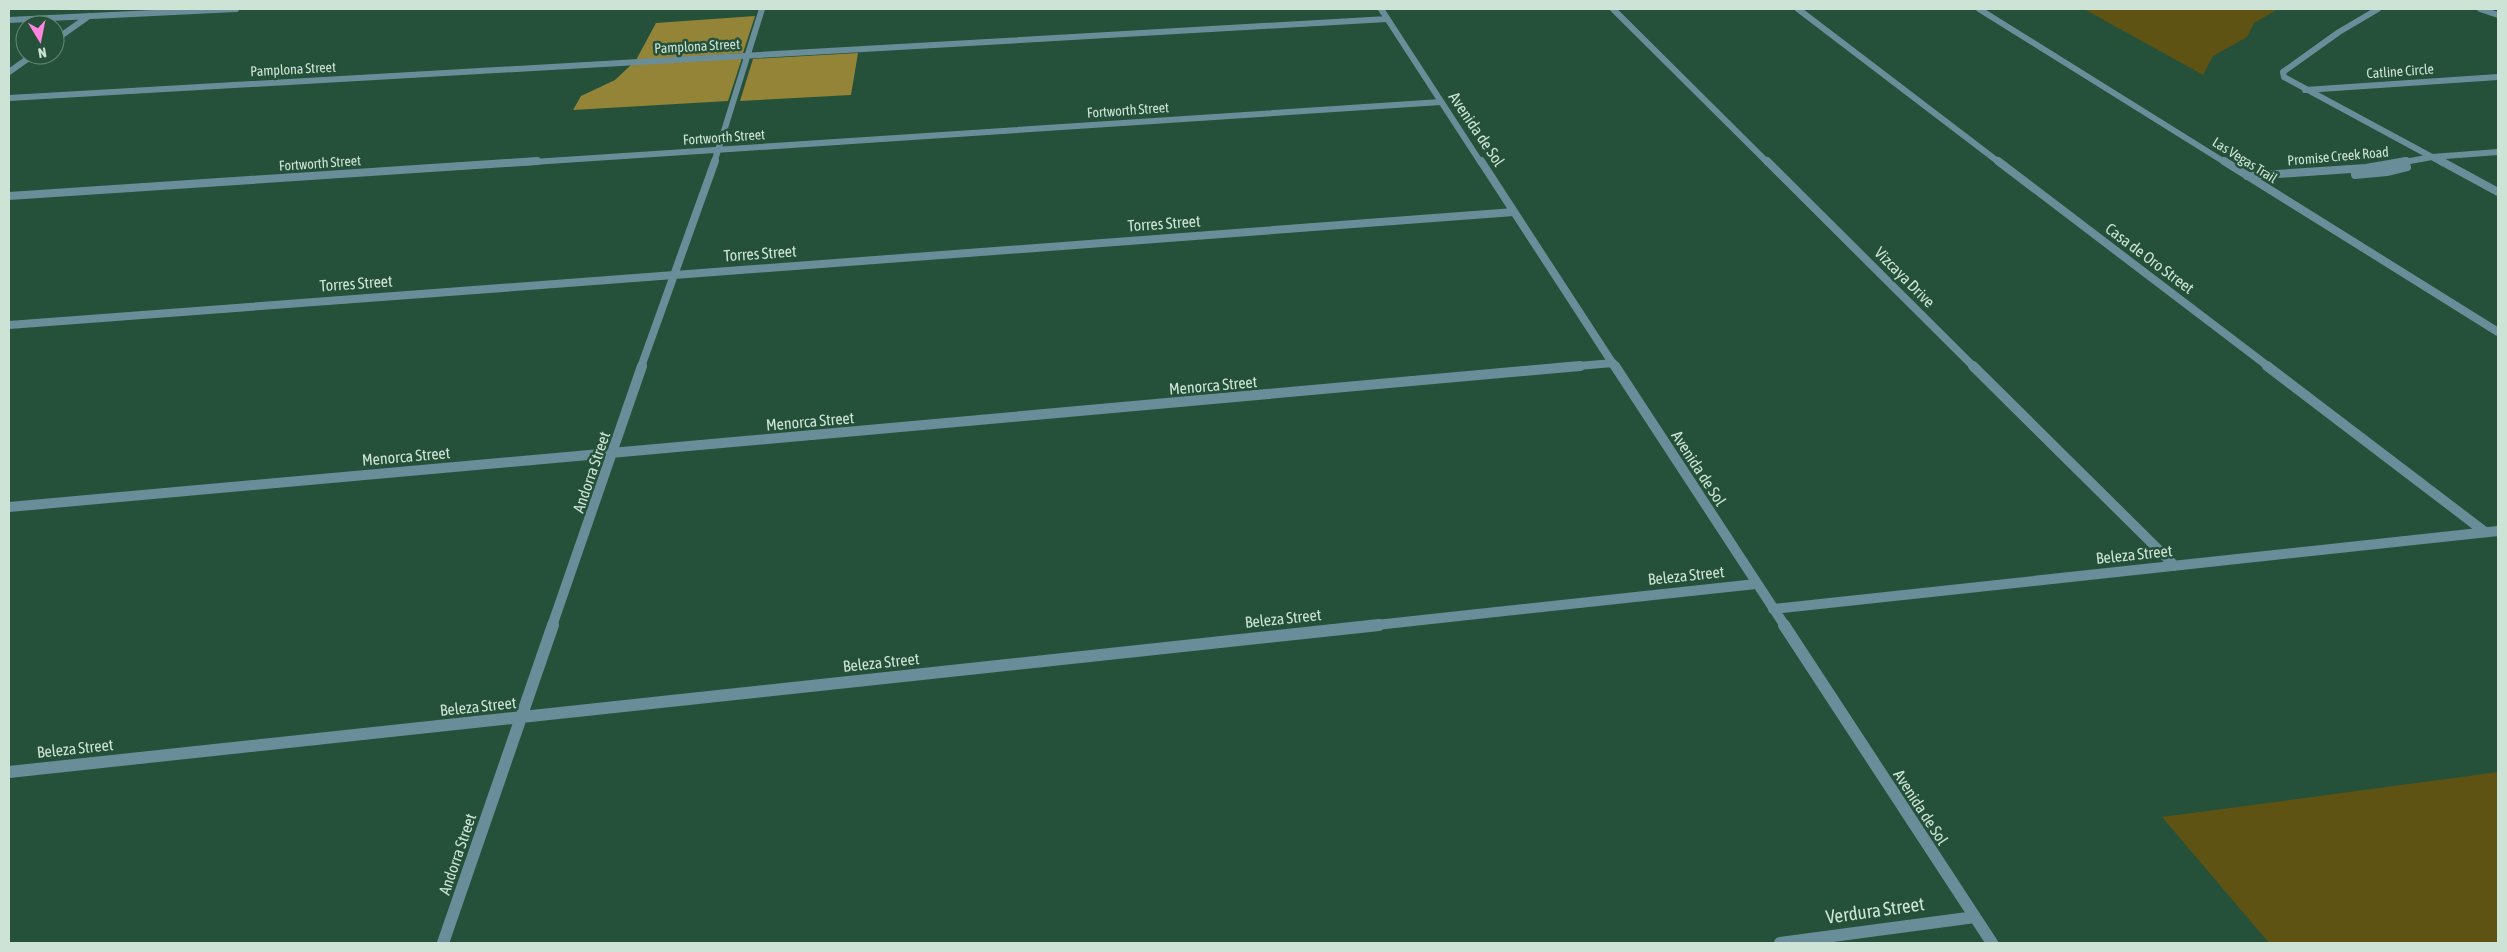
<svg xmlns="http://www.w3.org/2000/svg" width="2507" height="952" font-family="'Asap Condensed',sans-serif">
	<rect width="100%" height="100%" fill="#255039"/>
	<path fill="#5f5313" d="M2084 9H2278L2254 23 2247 37 2213 56 2203 75Z
		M2498 772V943H2269L2162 817Z"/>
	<path fill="#938438" d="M755 16 743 53 636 60 656 23Z
		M858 53 851 95 740 101 753 59Z
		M742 58 728 101 573 110 581 96 615 80 632 64Z"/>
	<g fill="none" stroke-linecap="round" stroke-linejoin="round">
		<path stroke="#698e99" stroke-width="6" d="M1381 9 1481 163
			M1613 9 1768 163
			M1798 9 2000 163
			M1979 9 2226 163
			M2378 9 2339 32 2283 72 2284 77 2443 163
			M2480 9 2498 15
			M9 20 236 9
			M55 40 89 16
			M9 72 33 55
			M2305 90 2498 77
			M9 98 1387 19
			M518 163 1441 102
			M714 163 762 9
			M2399 163 2432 157 2498 152"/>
		<path stroke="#698e99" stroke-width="8" d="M1481 161 1615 367
			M1767 161 1974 367
			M1998 161 2269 367
			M2224 161 2498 332
			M2441 161 2498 192
			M2355 175 2387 172 2407 167
			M2247 176 2366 168 2406 161
			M9 196 537 161
			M9 325 1514 212
			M641 367 715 161
			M1566 367 1613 363"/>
		<path stroke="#698e99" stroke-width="10" d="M1615 366 1785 626
			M1973 366 2175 566
			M2267 366 2485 532
			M9 507 1580 366
			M1773 609 2498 531
			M552 626 642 366
			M1367 626 1756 584"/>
		<path stroke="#698e99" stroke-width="12" d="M1784 625 1992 943
			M9 772 1379 625
			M443 943 553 625
			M1780 943 1975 917"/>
	</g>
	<g text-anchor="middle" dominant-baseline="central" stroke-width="5" stroke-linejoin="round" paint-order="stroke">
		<g font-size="14" fill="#cce3d5" stroke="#255039">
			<text transform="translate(697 46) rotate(-3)">Pamplona Street</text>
			<text transform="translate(293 69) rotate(-3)">Pamplona Street</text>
			<text transform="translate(2400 71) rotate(-4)">Catline Circle</text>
			<text transform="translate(1128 110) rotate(-4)">Fortworth Street</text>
			<text transform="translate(724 137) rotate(-4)">Fortworth Street</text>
			<text transform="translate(2338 156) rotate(-5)">Promise Creek Road</text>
			<text transform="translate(2245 160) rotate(32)">Las Vegas Trail</text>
			<text transform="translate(320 163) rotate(-4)">Fortworth Street</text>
		</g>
		<g font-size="16" fill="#cce3d5" stroke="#255039">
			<text transform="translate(1477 129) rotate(56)">Avenida de Sol</text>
			<text transform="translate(1164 223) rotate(-4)">Torres Street</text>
			<text transform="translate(760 253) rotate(-4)">Torres Street</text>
			<text transform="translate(2150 258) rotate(37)">Casa de Oro Street</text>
			<text transform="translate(1905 277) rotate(45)">Vizcaya Drive</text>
			<text transform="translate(356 283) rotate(-4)">Torres Street</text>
			<text transform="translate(1213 385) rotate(-5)">Menorca Street</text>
			<text transform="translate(810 421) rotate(-5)">Menorca Street</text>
			<text transform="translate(406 456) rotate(-5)">Menorca Street</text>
			<text transform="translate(1699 468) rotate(57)">Avenida de Sol</text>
			<text transform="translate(591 472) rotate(-71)">Andorra Street</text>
			<text transform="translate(2134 554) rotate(-6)">Beleza Street</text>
			<text transform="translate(1686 575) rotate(-6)">Beleza Street</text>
			<text transform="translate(1283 618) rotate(-6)">Beleza Street</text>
			<text transform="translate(881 662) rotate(-6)">Beleza Street</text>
			<text transform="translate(478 706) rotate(-6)">Beleza Street</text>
			<text transform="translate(75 748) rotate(-6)">Beleza Street</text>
			<text transform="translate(1921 807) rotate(57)">Avenida de Sol</text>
			<text transform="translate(457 854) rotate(-71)">Andorra Street</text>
		</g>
		<g font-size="19" fill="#cce3d5" stroke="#255039">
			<text transform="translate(1875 910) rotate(-8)">Verdura Street</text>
		</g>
	</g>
	<rect width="2507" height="952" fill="none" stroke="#cce3d5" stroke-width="20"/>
	<g transform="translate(40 40) rotate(170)"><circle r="24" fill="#255039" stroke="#688b77"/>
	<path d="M0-4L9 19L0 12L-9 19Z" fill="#ff85df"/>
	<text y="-8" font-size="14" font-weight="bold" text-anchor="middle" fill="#cce3d5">N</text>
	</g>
</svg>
